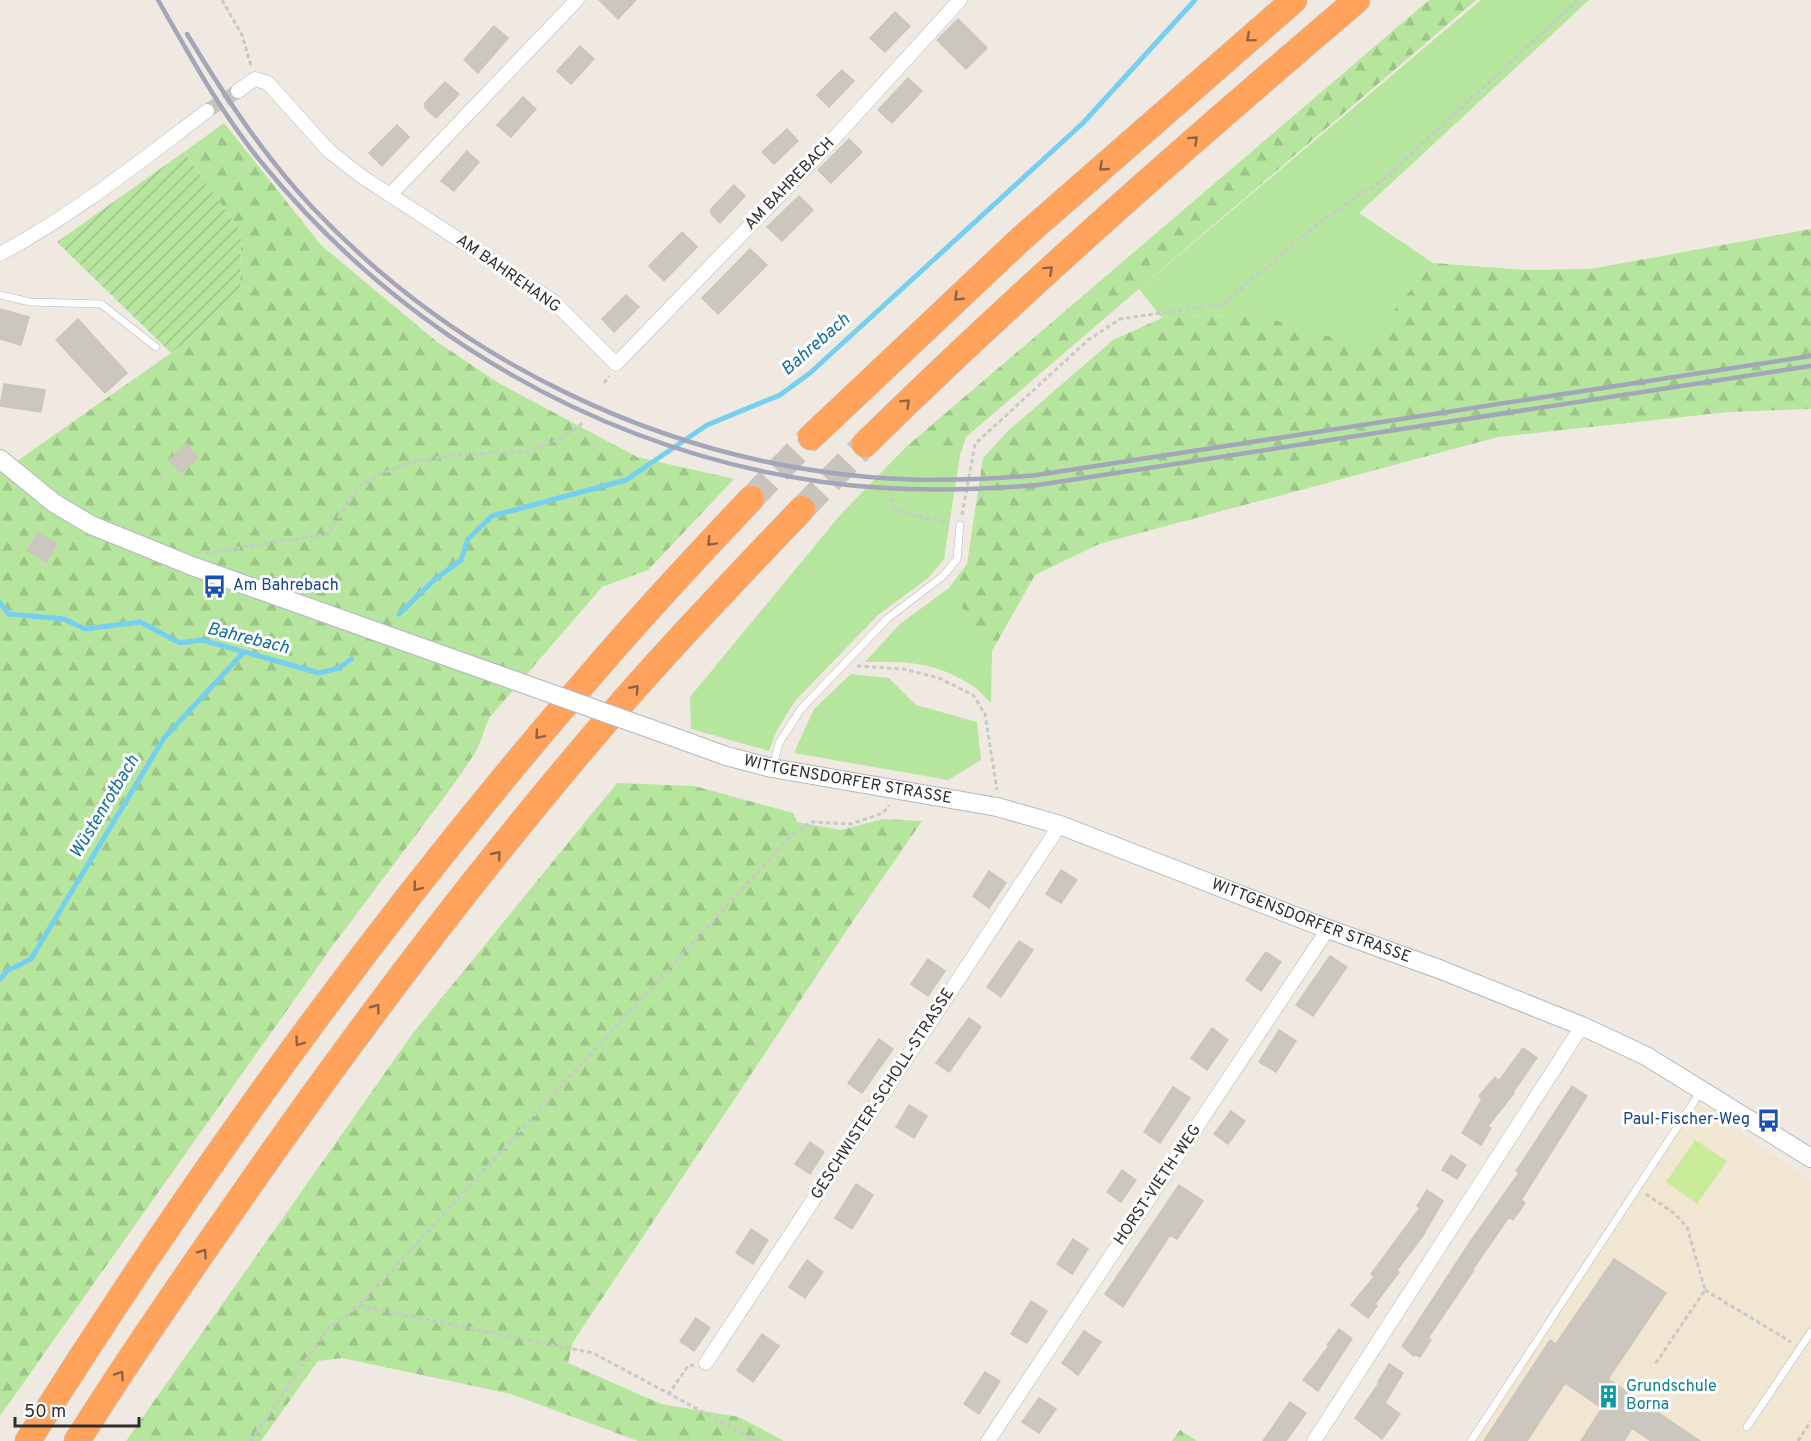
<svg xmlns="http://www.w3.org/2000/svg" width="1811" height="1441" font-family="Overpass,sans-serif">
	<defs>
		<pattern id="forest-firs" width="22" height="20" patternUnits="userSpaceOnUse" patternTransform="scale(1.5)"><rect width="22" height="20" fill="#b6e59e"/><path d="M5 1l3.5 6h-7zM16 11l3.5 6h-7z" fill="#9dc588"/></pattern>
		<pattern id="garden-furrows" width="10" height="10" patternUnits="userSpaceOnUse" patternTransform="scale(1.5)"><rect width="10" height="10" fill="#b6e59e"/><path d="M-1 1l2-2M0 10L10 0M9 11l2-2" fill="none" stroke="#9dc588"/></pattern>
	</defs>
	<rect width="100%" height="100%" fill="#efe9e1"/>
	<path fill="#f0e6d1" d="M1691 1099 1811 1181V1441H1466Z"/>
	<path fill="#b6e59e" d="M1481 0H1589L1359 213 1433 263 1364 348 1254 314 1162 318 1139 289Z
		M906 447 960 455 944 559 928 578 878 615 795 701 777 730 769 751 691 729 690 697 841 514Z
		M949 588 992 651 991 703C984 697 978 688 970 684 934 662 906 661 865 662L900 624Z
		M851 674 889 678 916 705 977 722 981 760 948 780 794 753 814 709Z"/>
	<path fill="url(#forest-firs)" d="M1429 0H1476L966 437 960 455 906 447Z
		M224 123 321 245 436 341 497 382 637 457 734 479 648 570 602 587 489 718 477 750 454 784 331 948 0 1416V473L171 353 240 299 241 232 184 152Z
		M1811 229V409L1728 412 1498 437 1099 544 1035 575 992 651 949 588 967 564 983 458 1009 430 1113 340 1162 318 1254 314 1364 347 1433 263 1525 270 1590 269Z
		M617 783 694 786 793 813 797 822 841 830 883 819 922 821 857 915 573 1342 568 1363 661 1404 739 1417 784 1441H638L511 1394 342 1358 318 1361 261 1441H126L413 1033Z
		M1180 1430 1197 1441H1172Z"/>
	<path fill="url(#garden-furrows)" d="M184 152 241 232 240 299 171 353 57 242Z"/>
	<path fill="#c9ec9a" d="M1695 1140 1727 1161 1697 1204 1666 1182Z"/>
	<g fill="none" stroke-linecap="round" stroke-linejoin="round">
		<path stroke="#75cff0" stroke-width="5" d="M0 603 9 614 64 619 85 629 140 622 180 643 202 640 319 673 339 668 351 659
			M399 614 434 580 461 560 468 539 492 516 626 480 707 425 780 395 810 373 1083 123 1195 0
			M0 979 7 971 31 959 164 738 243 653"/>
	</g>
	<path fill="#cbc7bf" stroke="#cbc5ba" stroke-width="1.5" d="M599 0H636L618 19Z
		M895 12 910 26 885 52 870 38Z
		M958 19 987 48 966 69 937 40Z
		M494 26 508 38 478 73 464 60Z
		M580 46 594 59 571 84 557 71Z
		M842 70 854 81 829 107 817 95Z
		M908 78 922 91 892 123 878 110Z
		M445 82 459 94 436 118 425 108V103Z
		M523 97 536 109 511 137 497 125Z
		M397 125 409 137 382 166 369 153Z
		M787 129 798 141 774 164 762 152Z
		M849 139 862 152 831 183 818 170Z
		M467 151 479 162 454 191 441 181Z
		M734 185 745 196 720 223 711 214V209Z
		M799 196 813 210 782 241 767 227Z
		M682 232 697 247 664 281 649 266Z
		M750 249 767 265 718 314 702 298Z
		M626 295 639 307 614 332 602 319Z
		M0 309 29 317 21 345 0 339Z
		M78 319 127 373 105 393 56 340Z
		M4 384 45 390 41 412 0 406Z
		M186 444 198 458 181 473 169 460Z
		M38 533 57 544 46 562 27 550Z
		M1061 870 1077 880 1061 903 1046 894Z
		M989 871 1006 883 989 908 973 896Z
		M1019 941 1033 950 1001 997 987 987Z
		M1266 952 1281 962 1261 991 1246 980Z
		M1330 956 1347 967 1313 1016 1296 1005Z
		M928 959 945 971 928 996 911 984Z
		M969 1018 981 1027 949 1072 936 1063Z
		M1212 1028 1228 1040 1207 1070 1191 1058Z
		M1279 1030 1296 1041 1276 1072 1259 1062Z
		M879 1039 893 1049 862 1093 848 1083Z
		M1523 1048 1537 1058 1513 1092 1514 1093 1488 1126 1491 1128 1481 1145 1462 1133 1482 1099 1479 1096 1495 1077 1499 1081Z
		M1572 1086 1587 1096 1521 1200 1525 1203 1513 1220 1509 1217 1473 1269 1474 1270 1428 1338 1431 1340 1420 1357 1415 1354 1414 1356 1402 1346 1470 1242 1519 1173 1516 1171Z
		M1173 1087 1190 1098 1160 1143 1144 1132Z
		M909 1105 927 1116 914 1138 896 1127Z
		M1231 1111 1245 1121 1228 1144 1214 1134Z
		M810 1142 824 1152 810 1174 795 1164Z
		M1451 1155 1466 1165 1457 1179 1442 1170Z
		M1122 1170 1136 1180 1121 1202 1107 1192Z
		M856 1184 873 1195 852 1229 835 1218Z
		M1179 1185 1203 1201 1177 1239 1170 1235 1123 1307 1105 1294Z
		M1427 1190 1443 1201 1422 1237 1397 1270 1399 1272 1375 1304 1377 1306 1368 1318 1351 1305 1374 1277 1371 1274 1420 1208 1417 1206Z
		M751 1229 768 1240 753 1264 736 1253Z
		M1073 1239 1088 1249 1072 1274 1057 1264Z
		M1614 1259 1666 1293 1608 1379 1700 1441H1651L1632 1428 1624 1441H1581L1602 1408 1565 1383 1527 1441H1484L1550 1340 1556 1344Z
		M807 1260 823 1272 805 1298 789 1287Z
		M1031 1301 1047 1311 1027 1343 1011 1334Z
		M696 1318 710 1328 694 1351 680 1341Z
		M1339 1329 1352 1339 1318 1391 1303 1380 1329 1346 1327 1345Z
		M1084 1331 1101 1342 1078 1375 1062 1363Z
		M762 1334 779 1346 753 1382 737 1370Z
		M1389 1364 1403 1373 1385 1403 1400 1414 1382 1439 1355 1418 1379 1383 1378 1382Z
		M985 1372 1000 1381 979 1414 964 1404Z
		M1039 1398 1056 1409 1039 1433 1022 1422Z
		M1290 1402 1306 1413 1286 1441H1263Z"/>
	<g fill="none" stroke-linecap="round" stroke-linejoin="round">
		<path stroke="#c8c4bd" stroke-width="14" stroke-dasharray="14 7" stroke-linecap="butt" d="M207 111 238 91"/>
		<path stroke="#c8c4bd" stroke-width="26" stroke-dasharray="26 13" stroke-linecap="butt" d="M751 499 811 437
			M802 509 865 444"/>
		<defs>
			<path id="service" d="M0 295 30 302 101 304 156 347
				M773 766 779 743 801 709 888 618 943 576 957 559 960 525
				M1747 1427 1811 1332
				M1471 1441 1701 1091"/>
			<path id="minor" d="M238 91 255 79 268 83 329 151 361 176 553 301 616 364 826 147 960 0
				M390 195 577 0
				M0 254C75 214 139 162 207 111
				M706 1363 1060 825
				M988 1441 1328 929
				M1314 1441 1582 1026"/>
			<g id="tertiary">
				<path d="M0 459 54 503 91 525 192 566 513 680"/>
				<path id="s1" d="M682 740 726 756 772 768 997 807 1060 825 1328 929 1439 969 1582 1026 1646 1056 1811 1158"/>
			</g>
			<path id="motorway" d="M811 437 1023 237 1294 0
				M865 444C1023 289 1189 143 1357 0
				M28 1441C196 1173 383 915 590 676 642 615 696 557 751 499
				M77 1441C124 1366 175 1292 226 1219 351 1038 483 862 628 696 684 632 743 571 802 509"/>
		</defs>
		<use href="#service" stroke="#b4b7c1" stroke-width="8"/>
		<use href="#minor" stroke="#b4b7c1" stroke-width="15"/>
		<use href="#tertiary" stroke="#b4b7c1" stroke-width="20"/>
		<use href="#motorway" stroke="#c9c9c9" stroke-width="27"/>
		<path stroke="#c9c9c9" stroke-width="3" stroke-dasharray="4.5 3" stroke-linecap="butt" d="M222 0 242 35 251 66
			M604 383 609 376
			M891 498 894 510 949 523
			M962 515 975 444 1088 340 1120 319 1223 304 1317 224 1384 179 1578 0
			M206 553 328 534 357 488 380 474 412 462 456 455 529 451 561 438 583 423
			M857 666 903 669 939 678 973 695 985 714 997 790
			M1646 1194 1674 1213 1687 1227 1705 1290 1654 1366
			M1705 1290 1791 1342
			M668 1395 688 1366 694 1365
			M251 1441 327 1329 359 1306
			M757 1441 593 1353 359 1306 792 835 811 822 851 824 883 813 889 805
			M1798 1441 1811 1421"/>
		<use href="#service" stroke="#fff" stroke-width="7"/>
		<use href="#minor" stroke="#fff" stroke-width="14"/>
		<use href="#tertiary" stroke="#fff" stroke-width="18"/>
		<use href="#motorway" stroke="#ffa35c" stroke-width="26"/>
		<path stroke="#a3a6b8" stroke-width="4.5" d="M158 0C190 56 221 113 262 163 402 335 603 451 823 482 894 492 966 491 1038 485L1811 366
			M187 34C224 95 263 155 312 207 456 360 659 459 869 477 925 482 981 480 1037 475L1811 356"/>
		<defs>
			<path id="tertiary-bridge" d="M513 680 682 740"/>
		</defs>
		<use href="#tertiary-bridge" stroke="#b4b7c1" stroke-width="20" stroke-linecap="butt"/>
		<use href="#tertiary-bridge" stroke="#fff" stroke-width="18"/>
	</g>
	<defs><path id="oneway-chevron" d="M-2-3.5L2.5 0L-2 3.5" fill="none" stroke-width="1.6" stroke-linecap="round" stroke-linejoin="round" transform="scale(1.5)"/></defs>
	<g stroke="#8c6343">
		<use href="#oneway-chevron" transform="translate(1250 38) rotate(140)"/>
		<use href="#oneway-chevron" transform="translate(1194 140) rotate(-42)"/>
		<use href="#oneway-chevron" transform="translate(1103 167) rotate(139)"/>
		<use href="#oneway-chevron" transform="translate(1049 270) rotate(-42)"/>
		<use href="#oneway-chevron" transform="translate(958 297) rotate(137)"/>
		<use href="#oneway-chevron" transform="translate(906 403) rotate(-45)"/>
		<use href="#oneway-chevron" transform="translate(711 542) rotate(133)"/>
		<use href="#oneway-chevron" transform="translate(635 689) rotate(-48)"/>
		<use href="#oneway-chevron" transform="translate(539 735) rotate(130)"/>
		<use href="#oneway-chevron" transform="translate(497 855) rotate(-51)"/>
		<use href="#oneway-chevron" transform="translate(417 887) rotate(129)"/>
		<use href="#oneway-chevron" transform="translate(376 1008) rotate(-53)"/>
		<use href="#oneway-chevron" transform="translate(299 1042) rotate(126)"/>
		<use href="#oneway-chevron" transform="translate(203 1253) rotate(-55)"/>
		<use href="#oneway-chevron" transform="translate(120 1375) rotate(-56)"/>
	</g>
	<defs>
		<symbol id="bus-bare" viewBox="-9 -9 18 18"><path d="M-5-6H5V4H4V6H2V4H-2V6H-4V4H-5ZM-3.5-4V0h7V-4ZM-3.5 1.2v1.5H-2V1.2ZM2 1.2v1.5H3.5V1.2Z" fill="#1a4fb4" stroke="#fff" stroke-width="2.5" paint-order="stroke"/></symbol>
		<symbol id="building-bare" viewBox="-9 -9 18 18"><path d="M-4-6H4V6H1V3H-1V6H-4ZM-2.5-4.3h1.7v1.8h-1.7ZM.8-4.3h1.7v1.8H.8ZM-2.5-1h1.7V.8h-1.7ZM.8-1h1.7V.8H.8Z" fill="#0f9aa8" stroke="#fff" stroke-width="2.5" paint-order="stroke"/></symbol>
	</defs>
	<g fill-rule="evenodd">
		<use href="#bus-bare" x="198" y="570" width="33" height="33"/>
		<use href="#bus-bare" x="1752" y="1104" width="33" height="33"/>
		<use href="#building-bare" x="1592" y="1380" width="33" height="33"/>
	</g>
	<g text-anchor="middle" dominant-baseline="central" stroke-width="6" stroke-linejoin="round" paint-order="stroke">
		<g font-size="16" fill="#2e2e2e" stroke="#fff">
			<text transform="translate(790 184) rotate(-46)">AM BAHREBACH</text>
			<text transform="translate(508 274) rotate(35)">AM BAHREHANG</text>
			<text stroke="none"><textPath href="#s1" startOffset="171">WITTGENSDORFER STRASSE</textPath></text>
			<text stroke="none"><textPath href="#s1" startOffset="657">WITTGENSDORFER STRASSE</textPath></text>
			<text transform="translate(883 1094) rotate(-57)">GESCHWISTER-SCHOLL-STRASSE</text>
			<text transform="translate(1158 1185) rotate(-56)">HORST-VIETH-WEG</text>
		</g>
		<g font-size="16" fill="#164399" stroke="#fff" text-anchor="start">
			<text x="233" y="586">Am Bahrebach</text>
			<text x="1750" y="1120" text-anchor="end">Paul-Fischer-Weg</text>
		</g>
		<g font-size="16" fill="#0d838f" stroke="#fff" text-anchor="start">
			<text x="1626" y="1387">Grundschule<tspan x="1626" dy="18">Borna</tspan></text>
		</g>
		<g font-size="18" font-style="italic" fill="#0d6fa3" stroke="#fff">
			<text transform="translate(816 345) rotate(-41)">Bahrebach</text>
			<text transform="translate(248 639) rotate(14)">Bahrebach</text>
			<text transform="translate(105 807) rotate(-59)">Wüstenrotbach</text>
		</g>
	</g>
	<path d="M15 1417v9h124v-9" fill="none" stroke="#2e2e2e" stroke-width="3"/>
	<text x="24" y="1417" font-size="18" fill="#2e2e2e" stroke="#ffffff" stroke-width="4.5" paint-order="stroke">50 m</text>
</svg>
